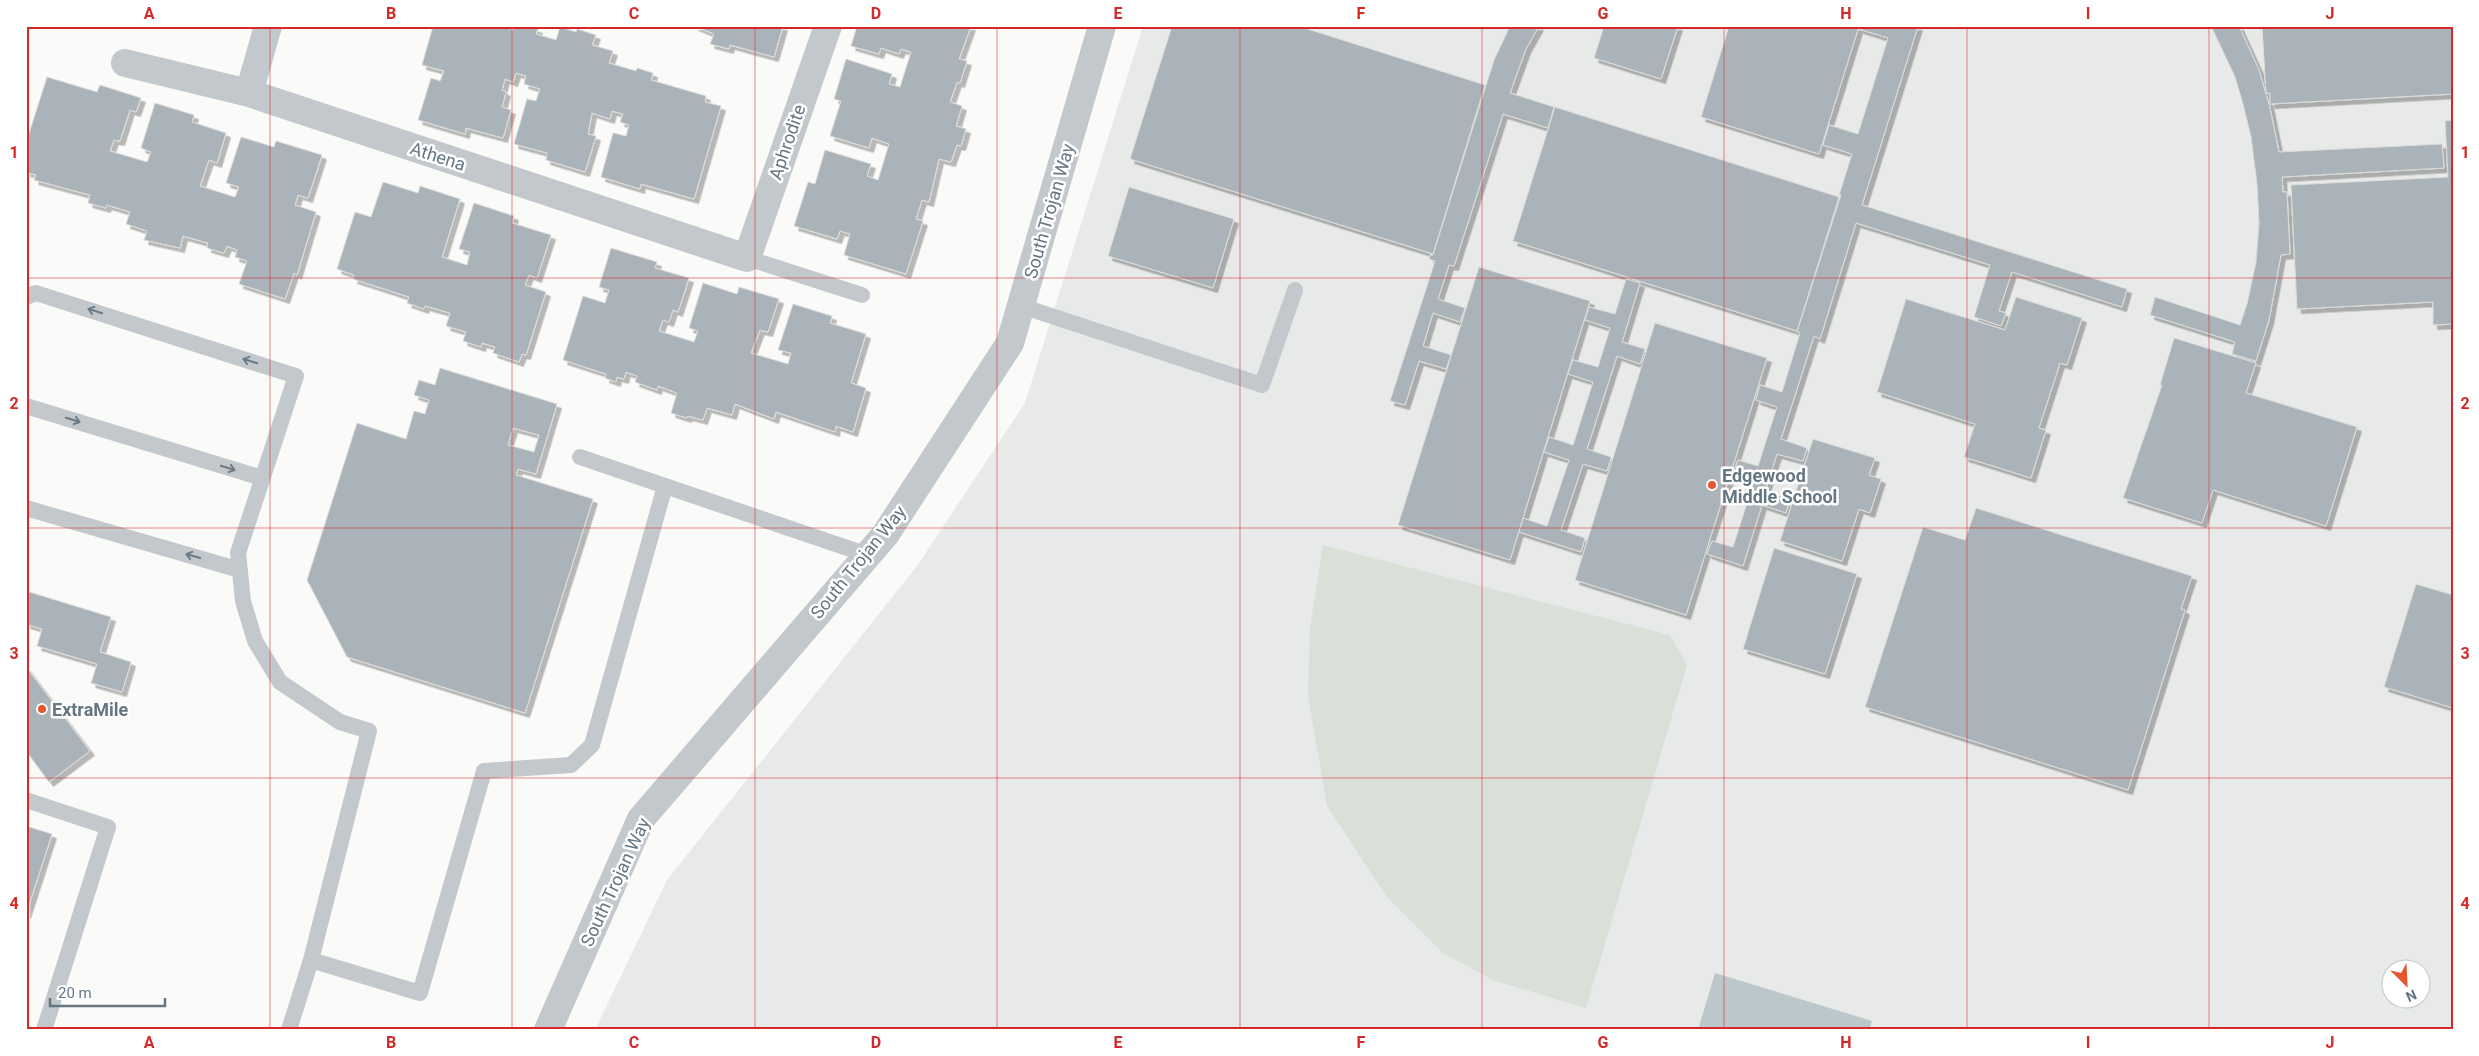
<svg xmlns="http://www.w3.org/2000/svg" width="2479" height="1056" font-family="Roboto,sans-serif">
	<defs>
		<filter id="shadow"><feDropShadow dx="4.5" dy="4.5" stdDeviation="0" flood-color="#0004"/></filter>
	</defs>
	<rect width="100%" height="100%" fill="#fafaf8"/>
	<path fill="#e8e9e9" fill-rule="evenodd" d="M1143 26H2453V1030H595L667 880 917 566 1025 403ZM2392 968H2422V998H2392Z"/>
	<path fill="#dadfd7" d="M1323 545 1670 635 1687 665 1586 1008 1493 980 1443 953 1387 897 1327 806 1308 695 1310 628Z"/>
	<path fill="#bbc7cb" d="M1715 973 1872 1021 1869 1030H1698Z"/>
	<path fill="#aab3b9" stroke="#dcdcda" fill-rule="evenodd" filter="url(#shadow)" d="M433 26H502L513 30 514 26H528L538 29 536 34 556 40 560 27 576 32 577 29 596 35 592 45 613 51 609 63 636 71 637 68 653 73 651 80 706 96 705 102 721 106 694 199 641 184 640 189 601 177 613 133 626 136 629 125 620 122 623 114 612 111 610 119 592 113 588 134 596 136 585 172 546 160 547 153 514 144 527 99 536 101 540 89 524 84 526 76 516 73 513 82 505 79 502 90 506 92 502 107 511 110 503 138 466 128 465 134 418 120 431 78 440 81 444 71 422 65Z
		M694 26H783L774 57 730 45 729 49 710 44 714 34Z
		M857 26H971L959 59 967 61 960 83 957 82 950 102 962 106 956 126 966 129 961 146 957 145 951 162 939 159 929 202 922 200 916 219 923 221 906 274 844 255 850 234 840 231 837 239 794 226 808 182 815 184 825 150 871 164 867 176 878 180 889 144 872 138 869 148 830 136 841 101 834 99 846 59 892 74 889 84 900 87 911 52 901 49 899 54 881 48 879 54 851 46Z
		M1172 26H1298L1485 85 1433 254 1130 159Z
		M1510 26H1539L1526 49 1510 93 1554 107 1548 128 1503 114 1454 266 1449 265 1438 299 1465 308 1460 322 1433 313 1423 346 1451 355 1446 369 1419 361 1405 405 1390 401 1435 261 1429 259 1430 255H1433L1494 60Z
		M1604 26H1678L1661 79 1594 58Z
		M1729 26H1859L1819 154 1701 117Z
		M1860 26H1918L1862 205 2127 289 2122 307 2012 272 1999 311 2006 313 2001 326 1974 317 1990 265 1856 223 1820 339 1814 336 1781 439 1807 448 1803 461 1777 454 1765 491 1790 499 1786 513 1762 505 1743 566 1707 554 1712 541 1733 547 1754 481 1733 474 1738 460 1758 466 1777 407 1756 400 1760 385 1782 392 1800 333 1797 332 1841 195H1839L1852 154 1823 145 1829 125 1858 134 1888 38 1859 29Z
		M2211 26H2239L2259 70 2270 108 2279 152 2442 144 2444 168 2282 177 2283 192H2287L2290 254 2281 255 2269 320 2256 361 2232 354 2235 342 2150 315 2155 297 2240 325 2247 304 2256 262 2259 223 2257 184 2251 137 2243 104 2235 77Z
		M2262 26H2453V94L2270 104V93H2266Z
		M47 77 97 92 100 85 141 98 136 112 130 110 120 141 114 140 110 151 147 162 151 152 141 148 155 103 194 115 192 122 226 133 217 163 209 160 200 186 235 197 239 187 226 183 241 137 274 147 276 141 322 155 308 198 298 195 295 205 316 212 297 275 294 273 285 299 239 284 247 261 235 257 237 250 227 246 224 253 207 248 208 243 183 236 180 248 144 240 147 231 126 224 130 212 107 205 106 208 88 203 90 195 34 180 36 175 26 172V143Z
		M1555 107 1839 197 1797 331 1513 241Z
		M2453 120V324L2433 325V302L2297 309 2291 185 2448 177 2445 121Z
		M383 182 418 193 420 186 460 199 442 257 467 265 470 252 459 249 474 203 514 216 512 223 551 235 537 278 529 275 525 285 546 292 526 355 522 354 519 362 493 353 495 347 482 343 481 347 463 341 466 332 446 326 450 313 425 306 424 309 407 303 409 297 353 279 354 275 337 269 355 212 371 217Z
		M1129 187 1234 219 1213 288 1108 256Z
		M611 248 657 262 655 268 689 278 678 312 673 310 669 322 663 320 659 331 694 342 698 331 689 328 703 283 737 294 739 287 779 299 768 332 760 330 751 353 788 364 791 353 778 350 793 304 832 316 830 323 866 334 851 383 866 388 853 432 836 426 835 432 776 412 774 419 735 404 732 415 707 408 703 420 688 416 687 418 671 413 677 393 658 386 657 390 635 382 637 376 626 372 624 379 617 377 616 382 605 378 606 374 563 360 583 296 605 303 609 290 599 287Z
		M1479 267 1590 301 1510 560 1398 525Z
		M1626 279 1640 283 1622 342 1645 349 1640 364 1617 356 1587 449 1611 457 1607 471 1583 464 1561 530 1585 538 1581 552 1519 532 1523 518 1547 526 1569 460 1544 452 1549 437 1573 445 1593 382 1568 374 1573 360 1598 367 1610 328 1585 320 1589 307 1615 314Z
		M2016 297 2082 318 2067 365 2060 363 2039 428 2046 430 2031 478 1964 457 1975 424 1877 392 1906 299 2005 330Z
		M1655 323 1767 358 1686 615 1575 580Z
		M2174 338 2256 363 2246 393 2357 427 2326 526 2213 490 2202 523 2123 498 2162 385H2160Z
		M440 368 557 404 536 474 518 469 516 475 593 499 525 713 347 657 307 580 357 423 406 439 414 411 425 414 429 400 414 395 419 380 435 385ZM513 428 539 435 534 452 508 445Z
		M1813 439 1875 458 1869 475 1881 479 1870 513 1859 509 1842 561 1780 541Z
		M1976 508 2192 576 2181 609 2185 610 2128 790 1865 707 1923 527 1965 540Z
		M1774 548 1857 574 1825 674 1743 649Z
		M2416 584 2453 595V708L2384 687Z
		M26 591 111 617 100 652 131 662 122 692 91 683 97 664 37 646 42 629 26 624Z
		M26 667 90 751 49 782 26 751Z
		M26 826 52 834 26 914Z"/>
	<g fill="none" stroke-linecap="round" stroke-linejoin="round">
		<path stroke="#c3c8cc" stroke-width="16" d="M747 258 862 295
			M26 297 36 293 296 376 238 553 243 601 255 641 280 682 340 722 369 731 311 960 420 993 484 771 571 765 592 745 665 486
			M1021 306 1262 385 1295 290
			M26 406 262 478
			M580 457 868 555
			M26 508 240 570
			M26 800 108 827 44 1030
			M289 1030 311 960"/>
		<path stroke="#c3c8cc" stroke-width="28" d="M125 63 249 93 747 258 828 26
			M249 93 268 26
			M548 1030 641 819 885 535 1010 343 1102 26"/>
	</g>
	<defs><path id="oneway-shaft" d="M-6 0H5M1.5-3L5.5 0L1.5 3" fill="none" stroke-width="1.6" stroke-linecap="round" stroke-linejoin="round" transform="scale(1.25)"/></defs>
	<g stroke="#6a7a87">
		<use href="#oneway-shaft" transform="translate(95 311) rotate(-162)"/>
		<use href="#oneway-shaft" transform="translate(250 361) rotate(-162)"/>
		<use href="#oneway-shaft" transform="translate(73 420) rotate(17)"/>
		<use href="#oneway-shaft" transform="translate(228 468) rotate(17)"/>
		<use href="#oneway-shaft" transform="translate(193 556) rotate(-164)"/>
	</g>
	<path fill="none" stroke="#d62828" stroke-width="1" stroke-opacity="0.55" d="M270 26V1030M512 26V1030M755 26V1030M997 26V1030M1240 26V1030M1482 26V1030M1724 26V1030M1967 26V1030M2209 26V1030M26 278H2453M26 528H2453M26 778H2453"/>
	<g fill="#e4572e" stroke="#fff" stroke-width="2">
		<circle cx="1712" cy="485" r="5"/>
		<circle cx="42" cy="709" r="5"/>
	</g>
	<g text-anchor="middle" dominant-baseline="central" stroke-width="5" stroke-linejoin="round" paint-order="stroke">
		<g font-size="18" fill="#657683" stroke="#fff">
			<text transform="translate(787 142) rotate(-71)">Aphrodite</text>
			<text transform="translate(438 156) rotate(18)">Athena</text>
			<text transform="translate(1049 211) rotate(-74)">South Trojan Way</text>
			<text transform="translate(858 562) rotate(-51)">South Trojan Way</text>
			<text transform="translate(615 882) rotate(-65)">South Trojan Way</text>
		</g>
		<g font-size="18" font-weight="bold" fill="#657683" stroke="#fff" text-anchor="start">
			<text x="1722" y="475">Edgewood<tspan x="1722" dy="21">Middle School</tspan></text>
			<text x="52" y="709">ExtraMile</text>
		</g>
	</g>
	<rect width="2479" height="1056" fill="none" stroke="#ffffff" stroke-width="55"/>
	<g transform="translate(2406 984) rotate(156)"><circle r="24" fill="#ffffff" stroke="#c1c8cd"/>
	<path d="M0-4L9 19L0 12L-9 19Z" fill="#e4572e"/>
	<text y="-8" font-size="14" font-weight="bold" text-anchor="middle" fill="#657683">N</text>
	</g>
	<path d="M50 998v8h115v-8" fill="none" stroke="#657683" stroke-width="2.5"/>
	<text x="58" y="998" font-size="15" fill="#657683" stroke="#ffffff" stroke-width="4" paint-order="stroke">20 m</text>
	<rect x="28" y="28" width="2424" height="1000" fill="none" stroke="#d62828" stroke-width="2"/>
	<g font-size="16" text-anchor="middle" font-weight="bold" fill="#d62828">
		<text x="149" y="19">A</text>
		<text x="391" y="19">B</text>
		<text x="634" y="19">C</text>
		<text x="876" y="19">D</text>
		<text x="1118" y="19">E</text>
		<text x="1361" y="19">F</text>
		<text x="1603" y="19">G</text>
		<text x="1846" y="19">H</text>
		<text x="2088" y="19">I</text>
		<text x="2330" y="19">J</text>
		<text x="14" y="158">1</text>
		<text x="2465" y="158">1</text>
		<text x="14" y="409">2</text>
		<text x="2465" y="409">2</text>
		<text x="14" y="659">3</text>
		<text x="2465" y="659">3</text>
		<text x="14" y="909">4</text>
		<text x="2465" y="909">4</text>
		<text x="149" y="1048">A</text>
		<text x="391" y="1048">B</text>
		<text x="634" y="1048">C</text>
		<text x="876" y="1048">D</text>
		<text x="1118" y="1048">E</text>
		<text x="1361" y="1048">F</text>
		<text x="1603" y="1048">G</text>
		<text x="1846" y="1048">H</text>
		<text x="2088" y="1048">I</text>
		<text x="2330" y="1048">J</text>
	</g>
</svg>
